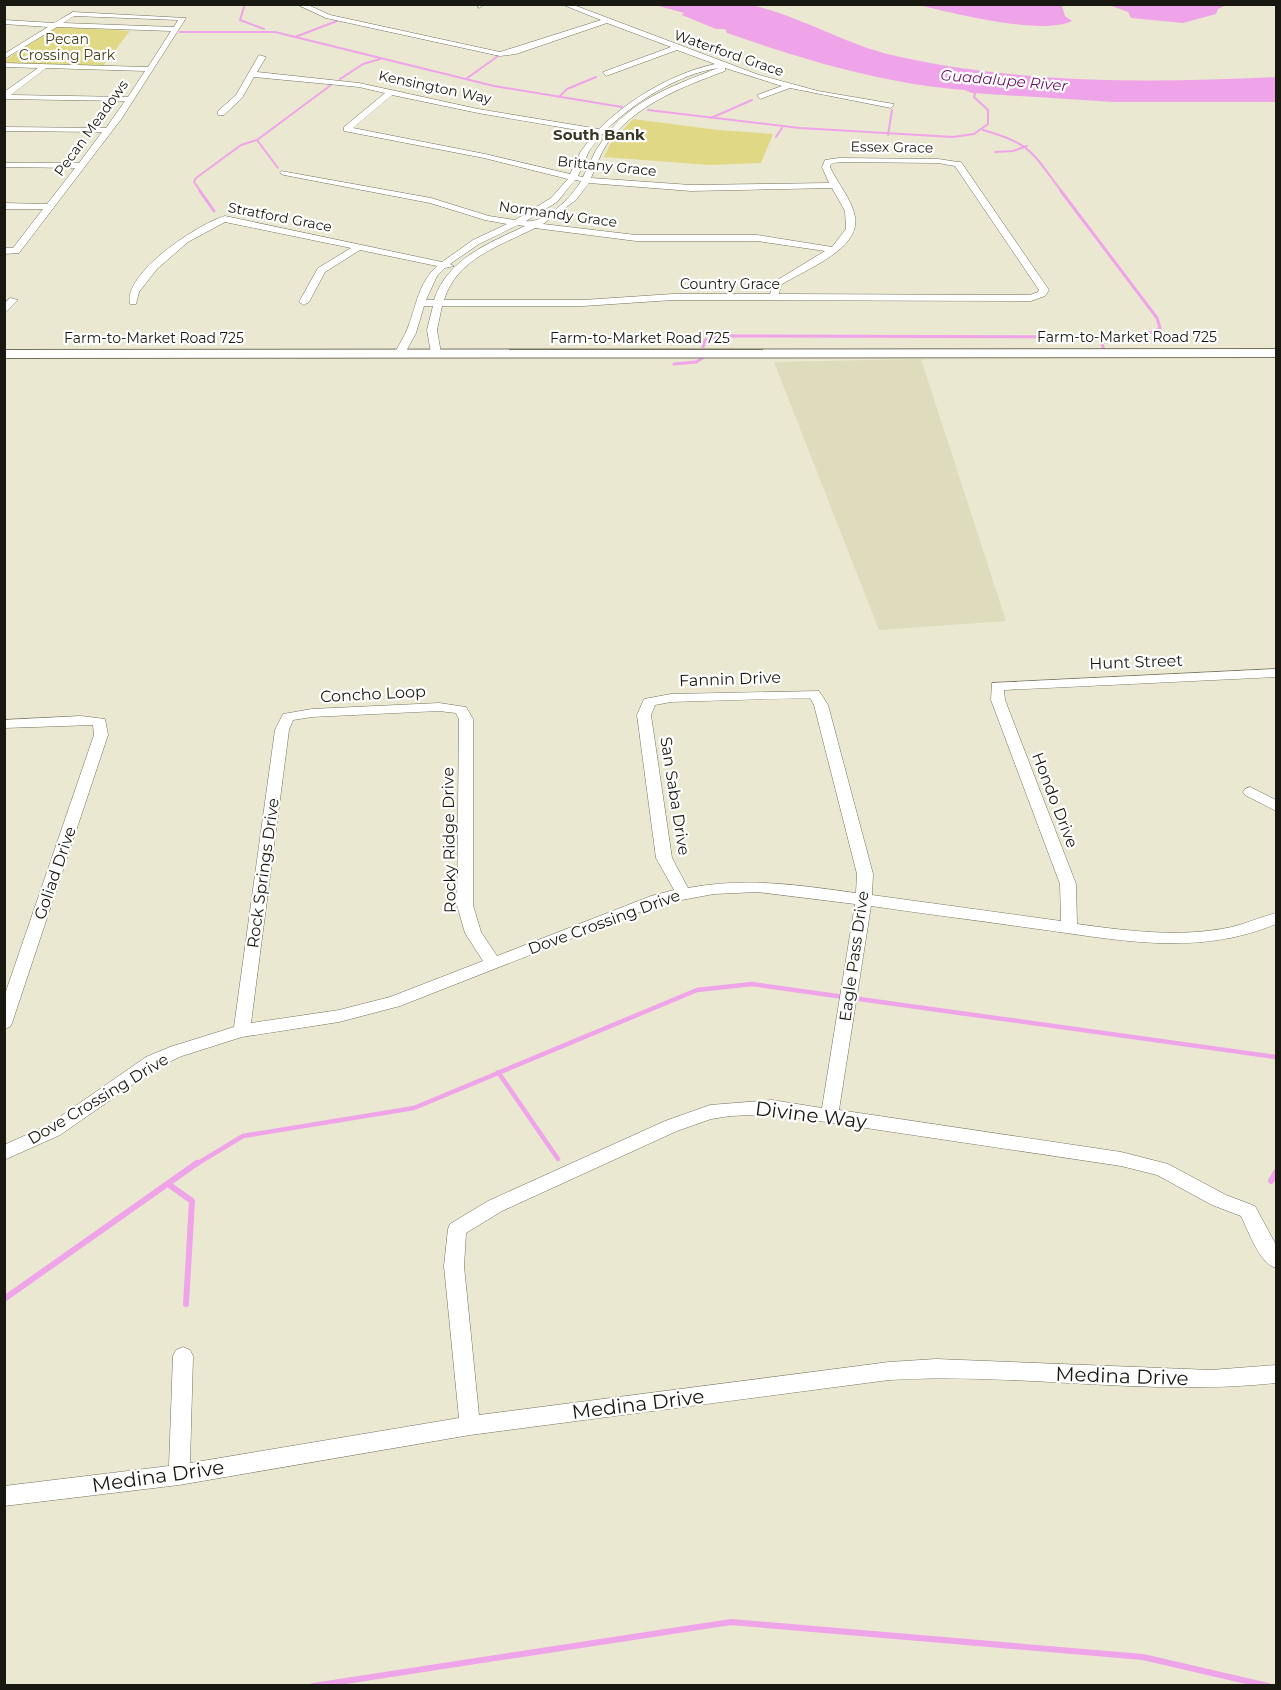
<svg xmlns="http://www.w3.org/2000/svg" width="1281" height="1690" font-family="Montserrat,sans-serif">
	<rect width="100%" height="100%" fill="#eae8d0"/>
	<path fill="#dedcbd" d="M921 359 1006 621 879 630 774 362Z"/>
	<path fill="#e1d885" d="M57 27H62L130 31 102 67 5 64V60Z
		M633 119 718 130 773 134 761 163 709 165 604 157 611 142Z"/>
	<path fill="#efa4e9" d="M1229 4 1218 9 1216 14 1183 23 1131 18 1128 12 1109 5Z
		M655 5C680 4 728 0 751 5 799 15 846 45 896 56 1021 84 1150 83 1276 77V102H1114L972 93 965 90C885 84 804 60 727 33L725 29H716L682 15 684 13Z
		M918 5H1056L1062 6 1065 16 1072 21C1041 36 953 13 918 5Z"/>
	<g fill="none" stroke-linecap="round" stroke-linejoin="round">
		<path stroke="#efa4e9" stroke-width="2" d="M245 4 240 20 264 29
			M180 32H275L494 86 622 107
			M295 37 337 21
			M340 79 363 64 380 59
			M466 79 498 56
			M559 97 567 89 596 77
			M648 110 800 128 953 137 974 134 988 124V110L974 97 976 90
			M711 118 752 100
			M983 130C1033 144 1032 153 1062 192
			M888 135 892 110
			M776 137 782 128
			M257 140 278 168
			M995 152 1013 151 1027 146
			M201 192 194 182 196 178 241 145 257 140 331 85"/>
		<path stroke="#efa4e9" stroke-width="3" d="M200 191 214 211
			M703 347 705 340 721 336 1110 337 1145 335 1160 328 1157 318 1061 191
			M1104 350 1102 344 1108 338
			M674 364 696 362 704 357"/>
		<path stroke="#efa4e9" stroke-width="4.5" d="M852 998 1276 1057
			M498 1072 558 1159
			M195 1165 243 1136 414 1108 697 990 752 984 844 997"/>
		<path stroke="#efa4e9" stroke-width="6" d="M1271 1181 1276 1172
			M168 1184 192 1201 186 1304
			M4 1299 197 1163
			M313 1686 731 1622 1143 1657 1268 1686"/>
		<defs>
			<path id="minor" d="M296 4H306L330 15 500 52 601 20 561 4H571L759 75 818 91 894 104 891 108 790 88 760 99 757 95 782 86 725 68V71C682 87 634 105 607 144 600 154 596 167 591 178L691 185 829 183 822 167 825 160 839 158 938 159 958 162H961L1049 290 1045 296 1031 301 673 300 583 306H442L437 330 441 353 436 356 431 353 427 330 433 306H424L416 333 404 355 400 356 395 353C399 344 405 336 408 327 417 304 418 284 437 266L360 250 325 272 309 302 304 305 299 302 318 268 351 248 225 222 188 242 157 269 139 292 136 304H130C122 274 199 223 225 216L442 262 473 240 507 224 485 220 430 203 284 175 280 173 281 171 431 198 489 216 515 220 551 198 568 179 484 158 344 131V127L385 93 359 87 254 77 242 98 224 115H218V111L236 95 259 55 266 57 257 72 359 83 478 109 599 129C629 99 673 73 715 64L677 50 606 76 603 72 671 47 607 23 516 54 500 56 326 18ZM718 68C680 83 635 98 609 132L606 130C634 102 679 74 718 68ZM392 95 478 113 595 133 581 151 570 174 485 154 353 128ZM602 134H607L596 150 583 177 578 176 589 151ZM839 162 938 163 955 166 1039 290 1038 292 1030 295 779 294 781 285C803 270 861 250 855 217 852 199 837 183 830 167L831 164ZM575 180 581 181C572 197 545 224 526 221L557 202ZM589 183 691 191 832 188 845 211 846 229 832 247 757 235H636L543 224 576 200ZM518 225 525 226C489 243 447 259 434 300H426L437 276 445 268 454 266 450 264 479 244ZM535 228 636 241H757L825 251 774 282 770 294H673L583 300H444C457 258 500 246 535 228Z
				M477 4H485L479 8Z
				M73 12 186 18 122 118 19 253 4 254V248H13L43 209H4V203L47 204 75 168 4 167V163H79L102 132 4 131V127L106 128 125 101 4 99V92L38 68 4 67V63L148 67 171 31 57 27 4 59V54L48 27 4 24V20L54 23ZM74 16 178 20 174 27 63 23ZM46 68 145 71 128 97 11 95Z
				M10 298 18 300 4 314V304Z
				M1276 669V677L1004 690 1005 700 1076 884 1077 924C1129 931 1180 938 1232 927 1247 923 1261 917 1276 913V924C1197 957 1119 940 1038 929 982 921 926 914 871 906L839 1110 1121 1152 1168 1164 1226 1195 1255 1206 1276 1245V1268C1259 1263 1249 1232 1241 1216L1212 1205 1157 1175 1121 1166 772 1114 730 1116 711 1119 677 1131 502 1211 466 1233 464 1266 479 1415 889 1362 936 1359 1211 1370 1276 1365V1383C1148 1397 1018 1372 889 1380L470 1435 179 1485 4 1506V1486L169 1466 173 1356 176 1350 183 1347 190 1350 193 1356 190 1463 459 1418 444 1266 448 1229 450 1224 488 1201 665 1121 710 1105 772 1100 822 1108 855 904 757 892 714 894 660 904 400 1006 339 1022 242 1037 182 1056 158 1067 60 1135 4 1160V1145L48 1125 146 1057 170 1047 234 1027 275 730 283 714 312 709 439 703 466 707 473 719V905L481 932 497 956 651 896 674 890 656 858 637 715 644 699 671 694 819 691 828 705 873 874 872 895 1061 921 1060 884 991 700 992 683ZM810 698 814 705 857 874 856 893C798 885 747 877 688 888L672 858 651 715 655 705 671 702ZM439 711 456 713 459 719 457 905 465 933 483 961 390 997 339 1010 251 1023 289 730 293 720 312 717Z
				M81 716 105 719 108 735 12 1023 10 1027 4 1029V997L94 735 93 725 4 728V720Z
				M1250 787 1276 800V811L1245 795 1243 792 1245 789Z"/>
			<path id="tertiary" d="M1276 349V357L4 358V350Z"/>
		</defs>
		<use href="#minor" stroke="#75735e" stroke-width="1"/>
		<use href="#tertiary" stroke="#75735e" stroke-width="2"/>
		<use href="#minor" fill="#fff" fill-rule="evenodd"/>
		<use href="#tertiary" fill="#fff" fill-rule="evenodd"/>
	</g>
	<g text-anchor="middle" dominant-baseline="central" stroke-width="4.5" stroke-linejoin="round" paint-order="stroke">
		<g font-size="14" fill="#433e13" stroke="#fff">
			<text x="67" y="39">Pecan<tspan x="67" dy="16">Crossing Park</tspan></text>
		</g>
		<g font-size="14" fill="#191810" stroke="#fff">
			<text transform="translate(729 53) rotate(19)">Waterford Grace</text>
			<text transform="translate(435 87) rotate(12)">Kensington Way</text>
			<text transform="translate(91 128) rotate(-54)">Pecan Meadows</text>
			<text transform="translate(892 147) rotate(1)">Essex Grace</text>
			<text transform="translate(607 166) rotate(6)">Brittany Grace</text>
			<text transform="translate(558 214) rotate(8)">Normandy Grace</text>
			<text transform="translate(280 217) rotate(11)">Stratford Grace</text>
			<text x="730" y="284">Country Grace</text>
			<text x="1127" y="337">Farm-to-Market Road 725</text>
			<text x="154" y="338">Farm-to-Market Road 725</text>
			<text x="640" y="338">Farm-to-Market Road 725</text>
		</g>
		<g font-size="15" font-style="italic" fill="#6b1268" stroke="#fff">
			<text transform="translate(1004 80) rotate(5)">Guadalupe River</text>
		</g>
		<g font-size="15" font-weight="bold" fill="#383623" stroke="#fff">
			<text x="599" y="134">South Bank</text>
		</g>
		<g font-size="16" fill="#191810" stroke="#fff">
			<text transform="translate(1136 662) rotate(-2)">Hunt Street</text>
			<text transform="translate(730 679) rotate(-2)">Fannin Drive</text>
			<text transform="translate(373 694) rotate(-3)">Concho Loop</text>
			<text transform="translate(675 796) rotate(81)">San Saba Drive</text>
			<text transform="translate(1055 800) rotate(69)">Hondo Drive</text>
			<text transform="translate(449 840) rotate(-91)">Rocky Ridge Drive</text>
			<text transform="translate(55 873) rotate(-71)">Goliad Drive</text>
			<text transform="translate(263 873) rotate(-82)">Rock Springs Drive</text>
			<text transform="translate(604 922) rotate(-20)">Dove Crossing Drive</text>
			<text transform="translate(854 956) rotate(-82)">Eagle Pass Drive</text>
			<text transform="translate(98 1099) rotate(-31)">Dove Crossing Drive</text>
		</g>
		<g font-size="20" fill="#191810" stroke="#fff">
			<text transform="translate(811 1115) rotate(7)">Divine Way</text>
			<text transform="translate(1122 1376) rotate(2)">Medina Drive</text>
			<text transform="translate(638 1404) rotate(-7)">Medina Drive</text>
			<text transform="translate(158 1476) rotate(-8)">Medina Drive</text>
		</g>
	</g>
	<rect width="1281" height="1690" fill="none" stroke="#191810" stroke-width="12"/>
</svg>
